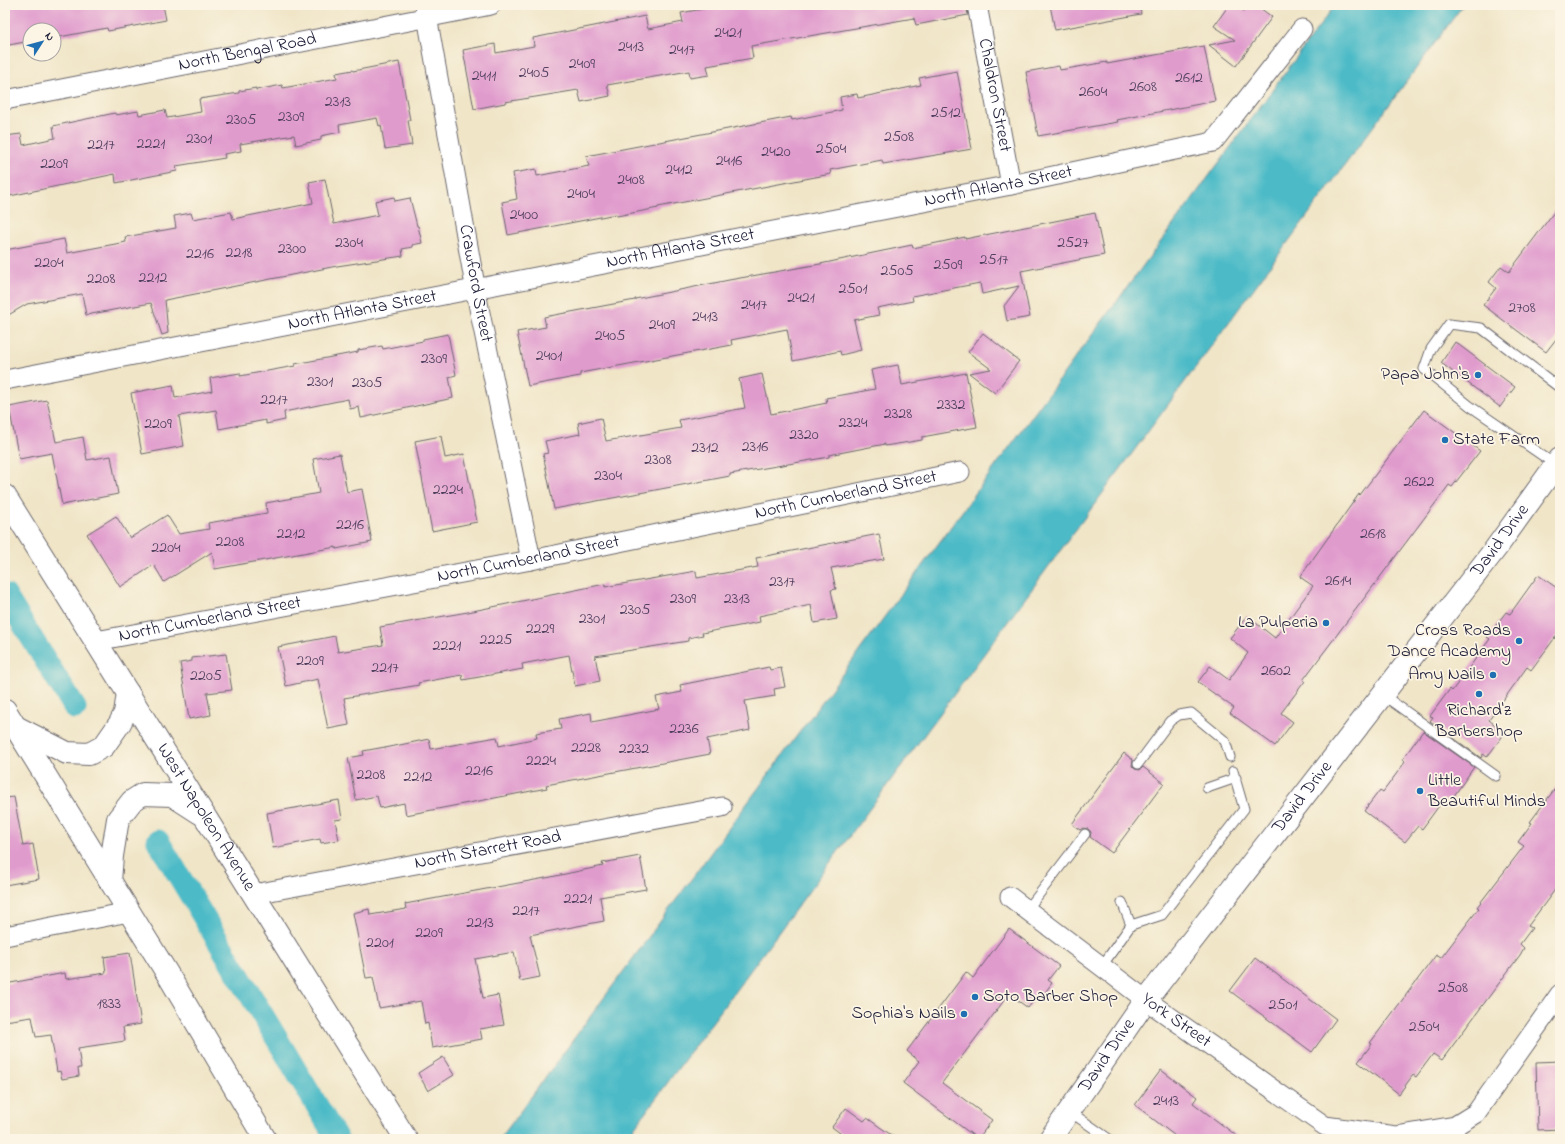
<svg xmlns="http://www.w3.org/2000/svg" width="1565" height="1144" font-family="'Indie Flower',sans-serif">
	<rect width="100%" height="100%" fill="#fcf5e5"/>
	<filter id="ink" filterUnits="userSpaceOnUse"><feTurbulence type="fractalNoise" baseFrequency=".025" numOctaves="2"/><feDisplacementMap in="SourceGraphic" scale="8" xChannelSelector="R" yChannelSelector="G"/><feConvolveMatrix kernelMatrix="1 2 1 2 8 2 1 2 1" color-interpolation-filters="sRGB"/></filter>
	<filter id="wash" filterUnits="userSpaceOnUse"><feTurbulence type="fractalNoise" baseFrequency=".012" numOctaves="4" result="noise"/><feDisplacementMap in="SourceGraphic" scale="16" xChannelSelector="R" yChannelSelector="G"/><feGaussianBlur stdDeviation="0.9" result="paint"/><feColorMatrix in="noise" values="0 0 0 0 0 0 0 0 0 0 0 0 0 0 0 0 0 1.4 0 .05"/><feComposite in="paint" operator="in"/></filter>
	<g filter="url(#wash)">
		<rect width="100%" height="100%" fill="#f0e5c7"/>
		<path fill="#4ebbc7" stroke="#386e81" d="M1335 5H1463L626 1139H500Z"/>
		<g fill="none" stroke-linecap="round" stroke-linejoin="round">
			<path stroke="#4ebbc7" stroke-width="23" d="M5 595 75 708
				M158 841 337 1139"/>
		</g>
		<g id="blocks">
			<path fill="#e09bcd" d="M5 5H163L166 20 108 31 107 28 54 38V30H30V41L9 45 5 23Z
				M723 5H966L968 15 916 25 914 18 751 46 753 58 707 66 709 75 690 78 689 71 607 85 610 96 581 102 578 90 505 102V103L474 109 463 50 495 44 496 53 534 46 533 38 645 16 648 29 683 22 681 13Z
				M1050 5H1140L1141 14 1055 30Z
				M1229 5 1235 9 1237 7 1244 11 1249 5H1256L1272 17 1236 66 1209 45 1235 40 1214 26Z
				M1204 46 1215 101 1117 120 1118 122 1038 136 1026 72 1059 66 1060 70 1107 62V64Z
				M399 62 410 120H408L412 145 385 149 381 125 379 126 377 118 339 125 340 132 321 136V140L296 145 294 135 240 144 241 151 224 154 225 158 176 166 177 171 116 183 115 174 5 197V136L21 134 23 145 55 138 53 126 115 113 116 115 138 111 139 115 165 110 167 118 201 112 199 99 239 93V91L256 88V90L282 85 283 88 337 78 336 73 353 70V71Z
				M957 71 972 149 883 164 882 160 830 170 831 174 658 207V208L617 216 616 214 508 235 502 202 517 199 513 173 536 169 537 176 589 166 586 156 791 117 792 120 842 110 840 97 857 94 858 98 921 85 919 78Z
				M325 179 334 224 378 215 375 201 394 197 395 201 410 198 417 226H418L422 243 412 245 413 247 402 249 403 256 337 266 165 300 168 333 162 335 151 303 86 315 82 294 27 304 5 317V250L64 239 67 253 126 242 125 237 176 228 174 216 191 213 193 219 231 212 233 219 313 203 309 182Z
				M1560 204V334L1546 352 1483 305 1496 288 1489 282 1501 266 1509 272Z
				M1095 213 1104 255 1021 271 1030 317 1007 321 1004 306 1019 286 982 294 980 283 912 296 913 301 877 308 879 315 854 320 861 350 841 355 840 351 793 361 787 329 731 340 732 345 580 373V376L528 386 517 332 546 327 544 317 635 300V299L729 280 820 264 912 245 913 248 965 237V239Z
				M983 333 1019 361 995 393 969 373 991 369 968 352Z
				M448 334 456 375 449 377 453 398 361 418 359 407 350 409 348 399 284 412 285 420 266 424V420L219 429 216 410 179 416 184 446 142 454 131 393 173 385 175 398 212 391 210 378 240 373V376L295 366V364L358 352V350L382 346 383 349 423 341V339Z
				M1455 342 1515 387 1500 407 1441 363Z
				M898 365 902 385 966 373 977 427 922 437V440L885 446V444L829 455V457L730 474V476L554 509 543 454 548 453 545 441 580 434 578 423 601 418 606 441 681 428 679 420 745 408 739 379 762 374 771 414 827 403 826 398 875 389 871 370Z
				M47 400 56 442 83 437 87 460 111 456 118 494 62 505 52 453 19 459 9 407Z
				M1424 410 1480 451 1452 487 1449 485 1303 680 1305 681 1281 713 1293 722 1275 746 1230 713 1234 708 1198 682 1210 666 1229 680 1248 653 1230 638 1247 616 1275 638 1313 586 1300 577 1359 494 1360 495Z
				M441 436 445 458 464 454 477 522 432 531 415 441Z
				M340 454 347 492 362 489 372 542 336 549V547L215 569 212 552 164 582 154 565 120 587 87 534 116 516 130 538 167 515 179 534 209 529 208 523 267 513 266 503 319 493 313 459Z
				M879 534 884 559 831 568 836 589 831 590 837 619 814 623 811 605 759 616 760 622 702 633 703 635 688 638V641L595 656 600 681 575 686 569 655 522 664 523 669 463 680 462 675 418 683 419 685 344 698 349 725 328 729 318 679 286 686 278 647 335 636 338 652 383 645 380 627 468 612 605 584V587L696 571 697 578 758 567 756 558Z
				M1538 575 1560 590V631L1531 670 1527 667 1489 720 1505 733 1487 757 1483 754 1481 758 1430 721 1433 717 1430 716 1450 689 1452 691 1490 639 1487 637 1506 612 1510 614Z
				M226 654 232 690 207 693 211 715 189 719 180 663 192 661V658Z
				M769 667 770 670 781 668 785 687 774 689 775 696 745 701 750 730 707 739 710 754 546 785 547 788 406 815 404 803 380 808 377 796 356 800 348 758 364 755 363 751 385 747V748L429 739 431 749 497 737 499 746 537 738 536 733 561 729 559 719 591 713 592 722 659 709 656 697 682 692 680 685Z
				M1423 731 1474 767 1449 803 1444 799 1422 829 1418 826 1405 842 1364 811 1380 790 1383 792 1405 762 1402 760Z
				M1124 753 1133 760 1132 766 1135 769 1140 770 1143 767 1164 783 1112 853 1090 837 1091 832 1088 829 1083 828 1080 830 1072 824Z
				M1560 782V883L1528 926 1532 928 1520 944 1524 948 1520 955 1442 1060 1433 1054 1416 1077 1413 1075 1399 1094 1358 1062 1372 1044 1370 1043 1436 955 1441 958 1479 908 1477 907 1524 846 1518 842 1532 823 1530 822Z
				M14 797 23 846 33 844 39 879 5 885V798Z
				M339 800 342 819 335 820 339 840 321 843 320 839 273 848 267 813Z
				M640 856 646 889 600 897 604 921 530 935 540 977 520 981 514 952 475 959 483 998 498 995 504 1025 480 1029 482 1039 432 1048 428 1023 425 1024 421 1001 379 1008 373 977 366 978 353 913 369 909 370 915 406 909 405 904 551 877 603 866 602 863Z
				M1009 929 1059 966 1048 980 1052 983 1041 998 1038 995 1028 1008 1009 994 942 1083 992 1120 978 1139 903 1083 919 1061 907 1051 966 972 973 978Z
				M130 953 141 1024 123 1027 125 1041 78 1048 81 1068H78L79 1076 62 1079 60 1071 57 1072 51 1035 36 1037 32 1017 5 1021V984L65 973 66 979 106 973 104 957Z
				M1255 958 1336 1019 1312 1052 1230 991Z
				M443 1057 454 1075 428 1091 418 1073Z
				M1560 1061V1129L1538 1130 1536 1062Z
				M1161 1070 1197 1097 1193 1103 1241 1139H1179L1135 1105Z
				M846 1108 864 1121 867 1118 897 1139H848L832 1127Z"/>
		</g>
	</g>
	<g filter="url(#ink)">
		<use href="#blocks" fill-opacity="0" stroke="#6a666c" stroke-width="1"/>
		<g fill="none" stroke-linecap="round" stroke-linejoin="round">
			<defs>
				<path id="lane" d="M1556 465 1470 406 1424 369 1431 349 1449 324 1481 328 1560 388
					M1383 695 1496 776
					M1138 764 1170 721 1179 715 1191 713 1225 741 1230 757
					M1207 788 1236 778
					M1122 902 1131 925
					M1027 910 1085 834
					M1102 966 1131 925 1162 915 1244 809 1233 771
					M1069 1111 1109 1139"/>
				<g id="street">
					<path id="s1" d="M425 5 479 308 531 560"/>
					<path id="s2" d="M977 5 1011 185"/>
					<path id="s3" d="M5 100 491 5"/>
					<path id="s4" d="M5 380 1011 185 1213 142 1302 29"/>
					<path id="s5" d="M96 641 531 560 960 472"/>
					<path id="s6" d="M254 894 722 807"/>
					<path id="s7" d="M1010 897 1146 1000 1325 1126 1396 1136 1455 1126 1476 1113 1560 994"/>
					<path d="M5 936 129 912"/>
				</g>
				<g id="secondary">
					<path id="s8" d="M5 496 406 1139"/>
					<path d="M5 710 170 978 265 1139"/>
					<path d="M16 727 67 753 89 754 104 746 120 723 125 713 128 693"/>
					<path d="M110 881 112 856 118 819 132 801 143 794 172 795 200 813"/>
					<path id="s9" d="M1050 1139 1146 1000 1496 548 1560 459"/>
				</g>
			</defs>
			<use href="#lane" stroke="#6a666c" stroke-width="11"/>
			<use href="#street" stroke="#6a666c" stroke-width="21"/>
			<use href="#secondary" stroke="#6a666c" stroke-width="24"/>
			<use href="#lane" stroke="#fff" stroke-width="9"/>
			<use href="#street" stroke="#fff" stroke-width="19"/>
			<use href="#secondary" stroke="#fff" stroke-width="22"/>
		</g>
	</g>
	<g fill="#1f6fb2" stroke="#fcf5e5" stroke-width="1.5">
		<circle cx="1478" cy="375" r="4"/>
		<circle cx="1445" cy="440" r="4"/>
		<circle cx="1326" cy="623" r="4"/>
		<circle cx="1519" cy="641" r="4"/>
		<circle cx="1493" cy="675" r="4"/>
		<circle cx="1479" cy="694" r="4"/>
		<circle cx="1420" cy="791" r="4"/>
		<circle cx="975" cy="997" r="4"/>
		<circle cx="964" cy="1014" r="4"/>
	</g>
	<g text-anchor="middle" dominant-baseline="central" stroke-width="3.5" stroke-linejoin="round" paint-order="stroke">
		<g font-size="16" fill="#524060">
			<text x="728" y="33">2421</text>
			<text x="631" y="47">2413</text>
			<text x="682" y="50">2417</text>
			<text x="582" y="64">2409</text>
			<text x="534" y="73">2405</text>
			<text x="484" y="76">2411</text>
			<text x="1189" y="78">2612</text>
			<text x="1143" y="87">2608</text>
			<text x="1093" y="92">2604</text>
			<text x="338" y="102">2313</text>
			<text x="946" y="113">2512</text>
			<text x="291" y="117">2309</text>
			<text x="241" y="120">2305</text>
			<text x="899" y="137">2508</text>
			<text x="199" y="139">2301</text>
			<text x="151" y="144">2221</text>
			<text x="101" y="145">2217</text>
			<text x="831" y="149">2504</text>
			<text x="776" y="152">2420</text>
			<text x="729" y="161">2416</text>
			<text x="54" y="164">2209</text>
			<text x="679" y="170">2412</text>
			<text x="631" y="180">2408</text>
			<text x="581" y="194">2404</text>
			<text x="524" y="215">2400</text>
			<text x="349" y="243">2304</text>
			<text x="1073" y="243">2527</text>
			<text x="292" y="249">2300</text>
			<text x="239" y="253">2218</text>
			<text x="200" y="254">2216</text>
			<text x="994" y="260">2517</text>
			<text x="49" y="263">2204</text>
			<text x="948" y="265">2509</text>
			<text x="897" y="271">2505</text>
			<text x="153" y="278">2212</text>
			<text x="101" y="279">2208</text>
			<text x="853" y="289">2501</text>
			<text x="801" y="298">2421</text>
			<text x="754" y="305">2417</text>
			<text x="1522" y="308">2708</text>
			<text x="705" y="317">2413</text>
			<text x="662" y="325">2409</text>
			<text x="610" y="336">2405</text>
			<text x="549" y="356">2401</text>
			<text x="434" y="359">2309</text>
			<text x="320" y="382">2301</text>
			<text x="367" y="383">2305</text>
			<text x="274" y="400">2217</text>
			<text x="951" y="405">2332</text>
			<text x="898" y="414">2328</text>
			<text x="853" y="423">2324</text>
			<text x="158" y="424">2209</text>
			<text x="804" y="435">2320</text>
			<text x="755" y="447">2316</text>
			<text x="705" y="448">2312</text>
			<text x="658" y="460">2308</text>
			<text x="608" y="476">2304</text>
			<text x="1419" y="482">2622</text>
			<text x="448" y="490">2224</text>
			<text x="350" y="525">2216</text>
			<text x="291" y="534">2212</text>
			<text x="1373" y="534">2618</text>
			<text x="230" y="542">2208</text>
			<text x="166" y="548">2204</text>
			<text x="1338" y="581">2614</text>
			<text x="782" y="582">2317</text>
			<text x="683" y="599">2309</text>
			<text x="737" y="599">2313</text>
			<text x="635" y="610">2305</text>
			<text x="592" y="619">2301</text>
			<text x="540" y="629">2229</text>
			<text x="496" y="640">2225</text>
			<text x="447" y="646">2221</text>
			<text x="310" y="661">2209</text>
			<text x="385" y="668">2217</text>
			<text x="1276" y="671">2602</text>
			<text x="206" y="676">2205</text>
			<text x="684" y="729">2236</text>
			<text x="586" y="748">2228</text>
			<text x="634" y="749">2232</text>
			<text x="541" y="761">2224</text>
			<text x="479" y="771">2216</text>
			<text x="371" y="775">2208</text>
			<text x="418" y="777">2212</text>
			<text x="578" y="899">2221</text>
			<text x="526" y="911">2217</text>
			<text x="480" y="923">2213</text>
			<text x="429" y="933">2209</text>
			<text x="380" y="943">2201</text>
			<text x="1453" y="988">2508</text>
			<text x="109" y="1004">1833</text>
			<text x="1283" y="1005">2501</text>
			<text x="1424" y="1027">2504</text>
			<text x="1166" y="1101">2413</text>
		</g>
		<g font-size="18" fill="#22223b" stroke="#fcf5e5">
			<text stroke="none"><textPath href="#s3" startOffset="247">North Bengal Road</textPath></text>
			<text stroke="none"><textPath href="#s2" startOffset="92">Chaldron Street</textPath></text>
			<text stroke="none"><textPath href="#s4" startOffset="1012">North Atlanta Street</textPath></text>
			<text stroke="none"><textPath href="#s4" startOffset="688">North Atlanta Street</textPath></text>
			<text stroke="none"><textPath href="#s1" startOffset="283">Crawford Street</textPath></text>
			<text stroke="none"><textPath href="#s4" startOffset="364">North Atlanta Street</textPath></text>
			<text stroke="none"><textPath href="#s5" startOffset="764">North Cumberland Street</textPath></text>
			<text stroke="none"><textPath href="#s9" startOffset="749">David Drive</textPath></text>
			<text stroke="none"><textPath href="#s5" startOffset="440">North Cumberland Street</textPath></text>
			<text stroke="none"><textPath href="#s5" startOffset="116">North Cumberland Street</textPath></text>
			<text stroke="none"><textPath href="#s9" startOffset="425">David Drive</textPath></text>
			<text stroke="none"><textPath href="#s8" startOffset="379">West Napoleon Avenue</textPath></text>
			<text stroke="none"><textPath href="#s6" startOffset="238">North Starrett Road</textPath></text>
			<text stroke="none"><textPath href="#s7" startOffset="207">York Street</textPath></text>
			<text stroke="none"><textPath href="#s9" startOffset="101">David Drive</textPath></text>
		</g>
		<g font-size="18" fill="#22223b" stroke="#fcf5e5" text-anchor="end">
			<text x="1470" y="375">Papa John's</text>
			<text x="1453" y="440" text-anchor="start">State Farm</text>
			<text x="1318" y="623">La Pulperia</text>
			<text x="1511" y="631">Cross Roads<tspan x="1511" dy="21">Dance Academy</tspan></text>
			<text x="1485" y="675">Amy Nails</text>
			<text x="1479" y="711" text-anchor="middle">Richard'z<tspan x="1479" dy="21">Barbershop</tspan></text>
			<text x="1428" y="781" text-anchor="start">Little<tspan x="1428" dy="21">Beautiful Minds</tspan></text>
			<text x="983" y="997" text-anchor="start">Soto Barber Shop</text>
			<text x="956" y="1014">Sophia's Nails</text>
		</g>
	</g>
	<rect width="1565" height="1144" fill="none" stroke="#fcf5e5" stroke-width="20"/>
	<g transform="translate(42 42) rotate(54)"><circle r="19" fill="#fcf5e5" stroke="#a5a1a1"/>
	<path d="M0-3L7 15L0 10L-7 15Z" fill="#1f6fb2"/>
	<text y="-6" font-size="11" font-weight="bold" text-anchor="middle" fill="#22223b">N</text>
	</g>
</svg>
